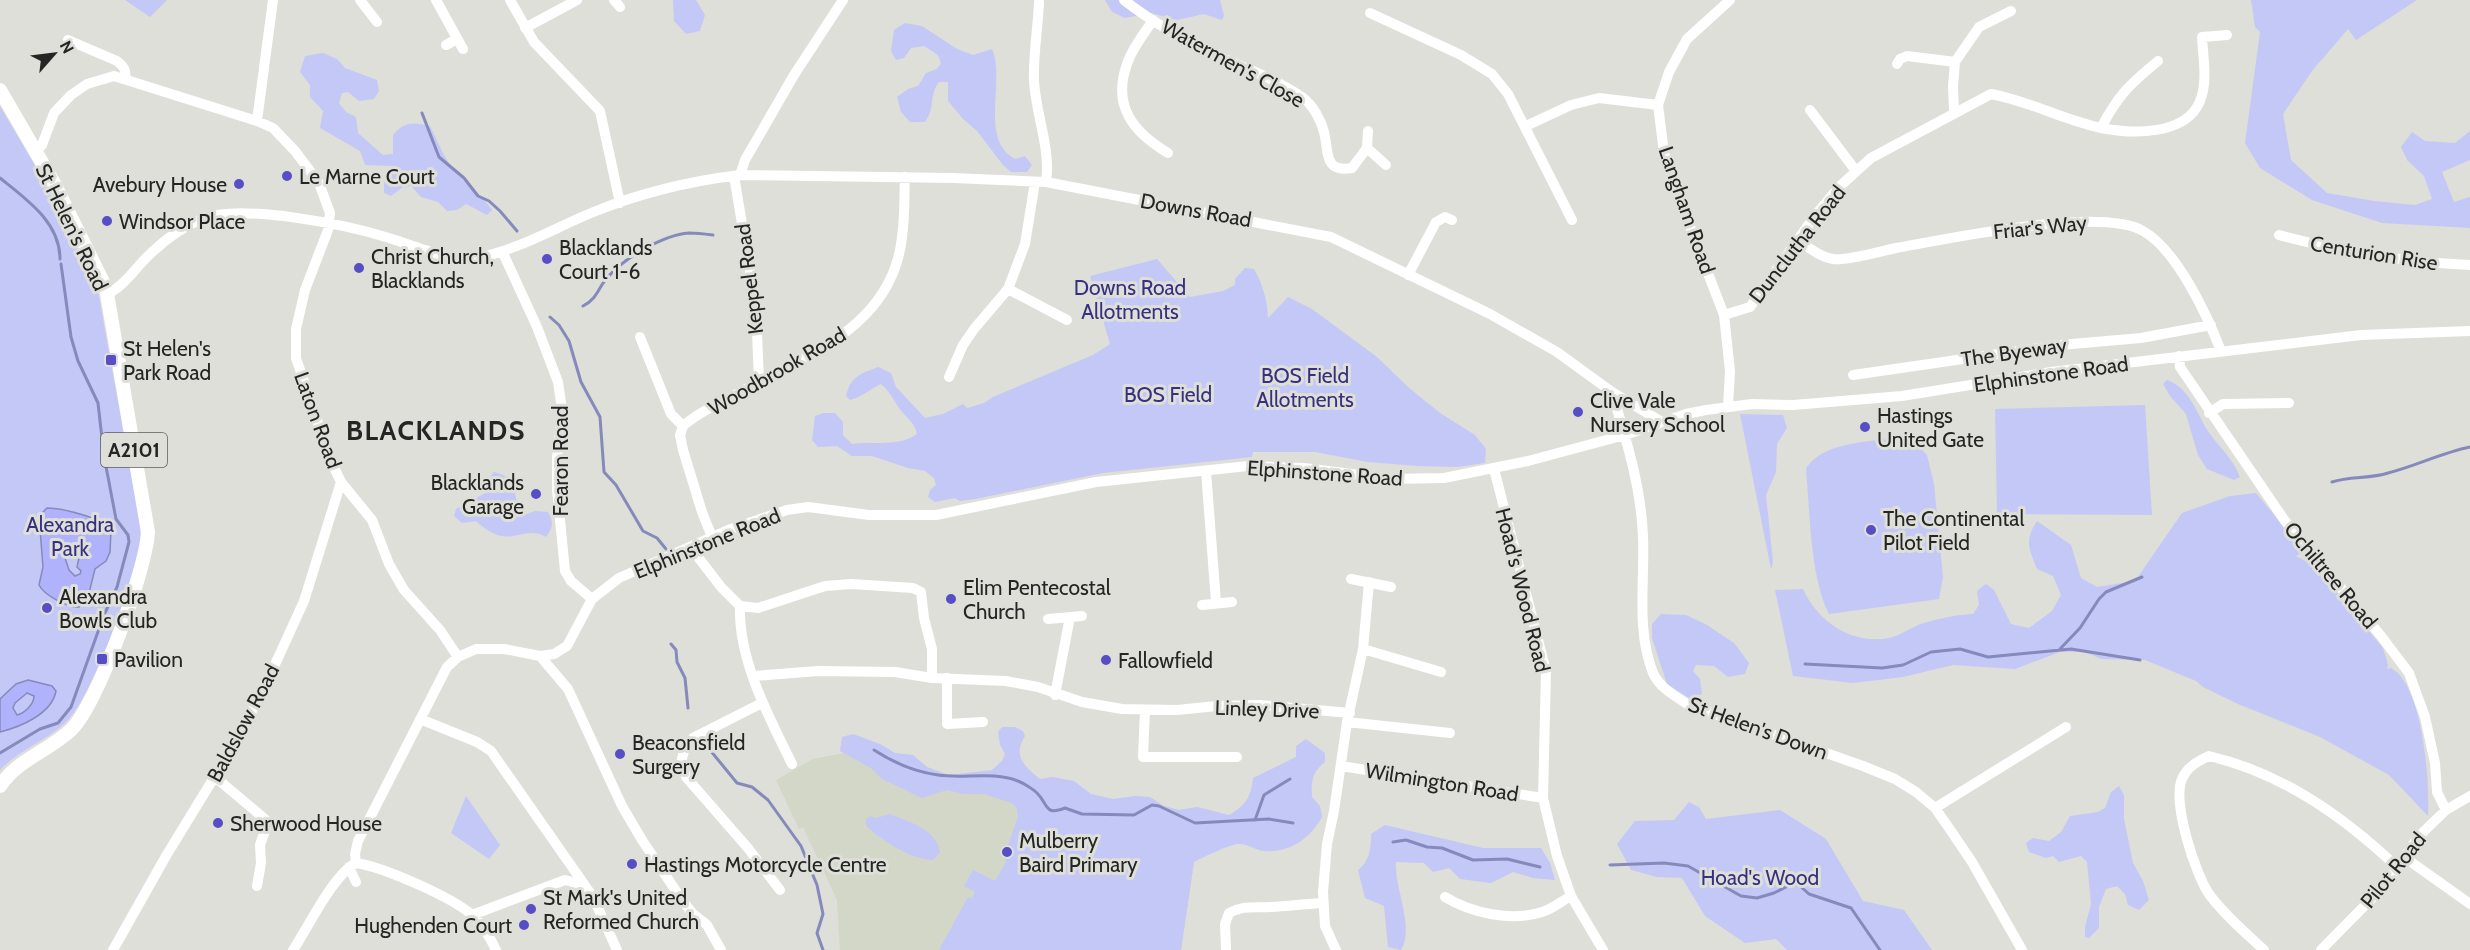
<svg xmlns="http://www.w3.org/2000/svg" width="2470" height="950" font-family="Cabin,sans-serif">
	<rect width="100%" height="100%" fill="#dddfd8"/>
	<path fill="#d2d7c8" d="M865 749 926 785 986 776 1194 862 1181 950H840L837 900 803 827 799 829 776 780 813 759Z"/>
	<path fill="#c4c8f7" d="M125 0H167L150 17Z
		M673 0H696L705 15 700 31 686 34 674 21Z
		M1105 0H1220L1224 16 1222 20 1204 14 1177 20 1151 13 1125 18 1112 12Z
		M2251 0H2417L2356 40 2348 29 2312 71 2283 114 2291 160 2327 193 2374 201 2415 205 2432 199 2424 176 2407 160 2401 147 2412 132 2425 141 2455 143 2470 131V160L2442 172 2454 202 2470 197V228L2382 223 2312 200 2260 168 2245 143 2260 32 2255 27Z
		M905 23 922 26 957 49 973 55 992 49C1006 80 978 141 1016 159L1025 156 1032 165 1027 172H1011L1003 165 977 131 963 119 948 101V82H939C928 96 936 108 925 122H910L901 112 897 97 908 89 918 86 926 73 937 69 941 63 938 55 924 46 911 48 904 58 896 60 891 51 894 30Z
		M323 53 337 59 345 68 377 80 379 91 374 99 359 101 348 92 342 93 339 103 346 112 356 117 358 133 383 155 393 154V135C405 121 413 122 430 126 439 144 445 161 459 176 472 189 482 195 492 210L487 215 466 204 457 210 447 211 438 202 421 197 411 186 403 187 391 196 384 193V183L392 166 365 165 360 151 320 128 323 111 310 97V85L300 72 305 56Z
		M0 106 37 169 73 237 98 291 140 524C141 536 140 549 137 560 127 596 90 702 64 724 44 742 19 750 0 770Z
		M1157 259 1190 297 1223 291 1235 285V279L1245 268 1254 269C1263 285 1267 299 1268 318L1288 297 1312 309 1377 357 1408 387 1440 413 1475 435 1486 449 1485 463 1457 467 1417 466 1368 462 1315 452H1253L1252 457 1103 473 975 499 960 501 955 498 935 502 928 497 930 490 936 485 934 478 925 471 908 468 872 456H852L837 446 818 447 812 440 815 416 823 413H835L843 422V435L852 444C874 441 899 447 917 434 915 424 909 420 903 413 894 403 892 393 881 384 870 389 862 397 850 400L846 396C851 376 860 374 878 367L891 373 896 387 925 418 943 414 963 404 967 408 984 403 993 397 1093 355 1110 344 1090 276Z
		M2167 380C2191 388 2197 416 2210 434 2221 449 2234 460 2240 477L2234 480 2207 469 2198 455 2186 414 2170 396 2163 384Z
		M2145 405 2152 515 1997 514 1995 409Z
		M1740 414 1783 415 1787 428 1777 444 1776 472 1766 495 1773 562 1771 569Z
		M1911 438 1927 455 1934 484 1943 577 1939 599 1829 614C1810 577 1810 512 1806 469 1822 440 1882 440 1911 438Z
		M494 472C524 479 509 500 524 515L535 511 548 512C554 522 553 528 546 537 522 523 510 553 476 521L462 523 454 516 456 509 489 491 488 479Z
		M2256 493 2301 547V553L2296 556 2316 567 2383 648 2388 664 2387 669 2391 668C2423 685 2430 782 2428 816L2389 775 2320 737 2238 704 2203 687 2196 681 2145 660 2102 659 2084 652H2060L2015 669 1953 665 1903 677 1853 683 1793 676 1775 590 1803 589C1818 622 1852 645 1889 638 1899 636 1909 629 1918 625 1936 619 1954 615 1973 614L1979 605 1977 591 1986 584 1994 590 2011 624 2029 628 2052 611 2061 595 2053 576 2037 569C2029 549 2024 540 2037 521L2071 545 2081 578 2097 587 2135 581 2182 513 2230 496Z
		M1661 614 1686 615 1707 625 1734 643 1749 663 1745 674 1728 677 1714 666 1696 665 1693 671 1700 679 1702 694 1689 698 1667 684 1652 638V624Z
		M1002 727H1015L1023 731 1025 736C1012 756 1025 767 1040 779L1052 777 1074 781 1091 794 1113 799 1135 796 1150 797 1164 806 1179 810 1197 807 1229 815C1246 805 1251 797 1253 778L1296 757V746L1306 739 1325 753V762C1312 772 1311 781 1312 797L1320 806 1322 817C1310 838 1291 853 1264 851 1255 850 1248 843 1237 844 1229 845 1201 858 1194 862L1181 950H939L968 897 972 898 975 892 964 886 973 870 995 881 1006 862 1004 857 1018 817 1017 809 1012 803 984 794H963L947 790 922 798 882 779 871 768 840 751 842 737 853 734 880 744 895 753 913 755 927 767 949 775 992 770 1002 761 1005 754 1000 745 998 732Z
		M2119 786 2124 795V819L2133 863 2143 881 2149 900 2139 910 2128 905 2125 894 2117 886 2106 889 2099 907V928L2089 938 2085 937V927L2091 904 2087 862 2081 856 2059 862 2053 856 2046 858 2029 852 2026 843 2033 838 2049 841 2061 832 2070 816 2098 812 2105 808 2111 792Z
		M466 796 500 845 489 859 451 833Z
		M1689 802 1699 807 1706 819 1780 810 1826 839 1863 901 1904 910 1932 950H1787L1776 939 1745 943 1705 916 1682 878 1657 877 1631 870 1617 844 1635 821 1674 820Z
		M890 814C909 822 938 830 940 853L933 860C910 859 883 841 866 826V819L870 816 876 818Z
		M1385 825 1483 848H1541L1550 863 1555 880 1533 878 1513 872 1491 883 1460 879 1449 868 1433 872 1424 863 1396 862C1394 888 1415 927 1401 950L1388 947 1384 906 1365 898 1358 870C1370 861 1371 848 1371 834Z"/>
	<path fill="#b0b3fc" stroke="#8689bb" stroke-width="1.5" fill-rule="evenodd" d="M47 508C62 508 103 518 111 530L110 552 106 561 95 569 88 597 79 607C68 608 44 595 39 585L43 567 39 516ZM73 544 81 549 77 567 81 571 80 574 75 576 69 570 63 552 65 548Z
		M28 680 52 686 56 691C52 714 20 727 0 732V699L16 684ZM27 693 34 696C34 704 25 713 17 715L13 708 15 703Z"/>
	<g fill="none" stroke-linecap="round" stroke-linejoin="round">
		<path stroke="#8689bb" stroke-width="3" d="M422 113 439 157 464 178 478 196 489 201 500 211 517 231
			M0 178C26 199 60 222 60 259
			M583 306C597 299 598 288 607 278 624 258 663 235 689 233 697 233 705 234 713 235
			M550 317 559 325 569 341 581 382 600 417 604 472 616 485 643 531 657 538 666 549
			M2332 482C2350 476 2370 479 2388 473 2416 466 2441 453 2470 447
			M671 644 676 650 677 662 685 678 688 708
			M2060 649 2080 628 2099 599 2106 592 2142 577
			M1805 664 1882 668 1903 665 1931 652 1960 649 1988 657 2071 649 2140 660
			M701 745 710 750 737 783 752 787 768 800 801 846 817 885 823 914 817 933 823 950
			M874 750C894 763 915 772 938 775 964 779 993 771 1018 781 1023 783 1033 789 1037 793 1049 805 1044 816 1065 808L1082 814 1134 815 1152 805 1159 806 1195 823 1269 819 1293 823
			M0 753 40 729 58 723 71 707 104 615 117 587 129 542 128 535 116 519 104 456 98 403 78 361 71 337 61 264
			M1255 820 1264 795 1290 779
			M1393 842 1406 840 1427 847 1442 848 1473 860 1507 859 1540 867
			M1610 865 1664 863 1688 866 1741 896 1757 898 1774 893 1792 884 1799 885 1809 894 1851 908 1880 950"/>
		<path stroke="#fff" stroke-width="10" d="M360 0 377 22
			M436 0 463 49
			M510 0 534 42 600 111 620 203
			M614 0 620 7
			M1124 0C1144 16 1183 40 1206 51 1239 66 1273 77 1302 97 1313 105 1321 120 1324 132 1329 151 1323 173 1352 168L1367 148 1368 131
			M1039 2C1038 28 1033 55 1034 81 1036 116 1051 148 1046 182
			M1370 13 1461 55 1492 74 1508 94 1572 220
			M1153 20C1144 34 1132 48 1127 64 1112 106 1133 132 1168 153
			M525 28 577 0
			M68 40 117 61C123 66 127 70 125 79
			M446 45 457 39
			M1897 64 1900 59 1907 56 1955 62
			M1810 110 1856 171
			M1954 112 1953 86 1955 62 1979 27 2011 11
			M257 121 273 0
			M1526 126 1571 105 1599 98 1658 105
			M2101 128C2118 95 2130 84 2158 61
			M1367 148 1386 165
			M35 152 42 145 54 113 71 95 87 84 114 76 257 121 273 128 295 151 319 183 330 213 328 230 305 290 296 329V358L331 461 341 482 372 520 389 564 404 590 440 630 458 657
			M740 175 745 160 794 75 843 0
			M734 176 756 307 759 382
			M2279 235C2340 252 2406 262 2470 265
			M1798 239C1807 247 1821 257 1833 259 1847 261 1881 251 1896 248 1947 239 2101 206 2143 231 2177 250 2207 315 2221 351
			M502 251 537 327 558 382 562 409 557 458V489L565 571 571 581 592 599
			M1408 275 1436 222 1445 217 1452 220
			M1008 289 1067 320
			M107 294C123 287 134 270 146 258 162 242 181 227 202 219 241 203 348 225 389 238 419 247 450 263 481 257 519 249 555 228 591 213 637 194 690 181 740 175L953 178 1046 182 1331 237 1490 314 1557 352 1612 392 1662 422
			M1724 315 1750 307 1814 217 1839 187 1871 158 1991 94C2029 101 2064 120 2101 128 2132 134 2186 136 2200 101 2208 82 2203 57 2202 37L2227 35
			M640 337 671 414 683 426 680 435 683 450 702 512 712 537
			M2179 356 2180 367 2285 521 2381 636 2409 673 2425 717 2435 763 2437 792 2446 810
			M1853 375 2060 345 2141 338 2211 325
			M949 377 963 345 974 329 1008 289 1025 244 1035 182
			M1612 392C1626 439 1641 486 1643 536 1645 580 1636 631 1653 673 1659 687 1674 695 1687 704L1863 766 1895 779 1916 792 1935 808 1949 828 1972 862 2022 950
			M1728 407 1730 371 1724 315 1674 185 1664 153 1658 105 1669 72 1687 39 1730 0
			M2209 413 2223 404 2289 403
			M683 426C703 409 728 399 750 387 817 351 893 322 902 237 905 217 904 197 905 177
			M1494 469 1546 671 1543 798 1557 856 1571 896 1603 950
			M1206 471 1216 602
			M691 548 721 587 740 606C738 660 769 717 792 764
			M1351 579 1391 587
			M1202 605 1232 602
			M740 606 758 608 825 586 851 584 913 588 921 592 924 618 932 649V678
			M1048 619 1082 616
			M1363 649 1441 672
			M540 656 568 689 622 806 642 840 682 900 693 914 707 925 721 950
			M754 676 818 671 895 672 932 678 1006 681 1038 687 1082 702 1122 709 1177 710 1217 706 1260 705 1350 713
			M947 678V724L983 722
			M1055 695 1070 617
			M762 703 693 738 685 748 681 762 686 777 747 847 780 890
			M1145 710 1143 757H1237
			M420 719 477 742 491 751 593 897 617 950
			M1347 722 1450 733
			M1341 766 1543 798
			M215 777 266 820 267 825 260 845 261 863 257 886
			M1935 808 2066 727
			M2404 857 2470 904
			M356 863 355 854 358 841 447 667 458 657 476 649H504L540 656 554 654 567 646 592 599 619 578 728 530 787 510 808 507 869 515H936L1096 482 1248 466 1304 468 1392 479 1444 478 1528 461 1625 435 1686 414 1706 410 1752 404 1793 405 1902 396 2051 372 2361 335 2470 331
			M356 863C383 867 452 897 472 915 483 925 490 937 496 950
			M349 867 356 882
			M1445 897C1471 913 1512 922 1542 912 1552 909 1562 901 1571 896
			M472 915 565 880 584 885
			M113 950 166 856 240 735 278 658 304 601 341 482
			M293 950C309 926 333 875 356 863
			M1226 950 1225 924 1229 913C1243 905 1255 908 1271 907 1288 906 1306 904 1323 903
			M1336 950 1325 926 1323 892 1327 844 1334 811 1347 722 1363 649 1369 582
			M2264 950C2246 933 2224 915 2209 894 2195 873 2172 803 2182 779 2187 767 2198 761 2209 756 2282 773 2343 816 2397 867
			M2321 950 2382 888 2419 836 2446 810 2470 796"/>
		<path stroke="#fff" stroke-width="14" d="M0 90 55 185 106 288 148 532C146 570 98 702 72 729 49 751 18 759 0 786"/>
	</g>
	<g fill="#574dc5" stroke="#dddfd8" stroke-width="2">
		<circle cx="287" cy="176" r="6"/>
		<circle cx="239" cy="184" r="6"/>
		<circle cx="107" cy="221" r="6"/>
		<circle cx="547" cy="259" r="6"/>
		<circle cx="359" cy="268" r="6"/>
		<rect x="105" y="354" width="12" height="12" rx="3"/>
		<circle cx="1578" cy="412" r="6"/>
		<circle cx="1865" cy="427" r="6"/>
		<circle cx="536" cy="494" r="6"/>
		<circle cx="1871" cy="530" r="6"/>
		<circle cx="951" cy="599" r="6"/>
		<circle cx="47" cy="608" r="6"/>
		<rect x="96" y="653" width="12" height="12" rx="3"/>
		<circle cx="1106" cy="660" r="6"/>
		<circle cx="620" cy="754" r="6"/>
		<circle cx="218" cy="823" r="6"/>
		<circle cx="1007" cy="852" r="6"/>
		<circle cx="632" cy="864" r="6"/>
		<circle cx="531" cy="909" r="6"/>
		<circle cx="524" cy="925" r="6"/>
	</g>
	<g text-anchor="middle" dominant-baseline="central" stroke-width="6" stroke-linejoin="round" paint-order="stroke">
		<rect fill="#dddfd8" stroke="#5c5e5a" stroke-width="1.5" x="101" y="433" width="66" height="34" rx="4.5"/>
		<g font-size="20" font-weight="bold" fill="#252624">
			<text x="134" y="450">A2101</text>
		</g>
		<g font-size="21" fill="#252624" stroke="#dddfd8">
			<text transform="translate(1233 63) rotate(29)">Watermen's Close</text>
			<text transform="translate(1196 210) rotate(10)">Downs Road</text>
			<text transform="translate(1687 210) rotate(71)">Langham Road</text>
			<text transform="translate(72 227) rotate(64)">St Helen's Road</text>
			<text transform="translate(2040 227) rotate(-6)">Friar's Way</text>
			<text transform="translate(1797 244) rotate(-52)">Dunclutha Road</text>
			<text transform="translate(2374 253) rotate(9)">Centurion Rise</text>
			<text transform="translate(749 279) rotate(-97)">Keppel Road</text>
			<text transform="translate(2014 352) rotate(-8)">The Byeway</text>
			<text transform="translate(777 371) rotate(-30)">Woodbrook Road</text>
			<text transform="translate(2051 374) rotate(-8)">Elphinstone Road</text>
			<text transform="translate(318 420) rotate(70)">Laton Road</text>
			<text transform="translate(560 461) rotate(-90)">Fearon Road</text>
			<text transform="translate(1325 473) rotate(4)">Elphinstone Road</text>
			<text transform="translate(707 543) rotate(-22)">Elphinstone Road</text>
			<text transform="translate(2331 575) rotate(50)">Ochiltree Road</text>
			<text transform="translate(1523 590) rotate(76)">Hoad's Wood Road</text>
			<text transform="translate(1267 709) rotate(2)">Linley Drive</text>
			<text transform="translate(243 723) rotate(-62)">Baldslow Road</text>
			<text transform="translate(1758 728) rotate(20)">St Helen's Down</text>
			<text transform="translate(1442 782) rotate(9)">Wilmington Road</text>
			<text transform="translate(2393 870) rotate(-51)">Pilot Road</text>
		</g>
		<g font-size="21" fill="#252624" stroke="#dddfd8" text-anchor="start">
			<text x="299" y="176">Le Marne Court</text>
			<text x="227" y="184" text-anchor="end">Avebury House</text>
			<text x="119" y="221">Windsor Place</text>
			<text x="559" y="247">Blacklands<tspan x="559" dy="24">Court 1-6</tspan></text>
			<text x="371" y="256">Christ Church,<tspan x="371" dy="24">Blacklands</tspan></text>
			<text x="123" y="348">St Helen's<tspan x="123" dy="24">Park Road</tspan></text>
			<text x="1590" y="400">Clive Vale<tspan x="1590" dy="24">Nursery School</tspan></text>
			<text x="1877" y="415">Hastings<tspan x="1877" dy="24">United Gate</tspan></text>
			<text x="524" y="482" text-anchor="end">Blacklands<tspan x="524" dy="24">Garage</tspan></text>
			<text x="1883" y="518">The Continental<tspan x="1883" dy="24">Pilot Field</tspan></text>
			<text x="963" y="587">Elim Pentecostal<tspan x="963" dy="24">Church</tspan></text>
			<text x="59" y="596">Alexandra<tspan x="59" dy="24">Bowls Club</tspan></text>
			<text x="114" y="659">Pavilion</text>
			<text x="1118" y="660">Fallowfield</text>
			<text x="632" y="742">Beaconsfield<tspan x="632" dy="24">Surgery</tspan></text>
			<text x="230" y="823">Sherwood House</text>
			<text x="1019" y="840">Mulberry<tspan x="1019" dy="24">Baird Primary</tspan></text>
			<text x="644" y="864">Hastings Motorcycle Centre</text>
			<text x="543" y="897">St Mark's United<tspan x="543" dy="24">Reformed Church</tspan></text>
			<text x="512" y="925" text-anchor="end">Hughenden Court</text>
		</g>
		<g font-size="21" fill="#373081" stroke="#dddfd8">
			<text x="1130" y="287">Downs Road<tspan x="1130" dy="24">Allotments</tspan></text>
			<text x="1305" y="375">BOS Field<tspan x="1305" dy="24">Allotments</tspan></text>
			<text x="1168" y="394">BOS Field</text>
			<text x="70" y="524">Alexandra<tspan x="70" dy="24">Park</tspan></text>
			<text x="1760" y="877">Hoad's Wood</text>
		</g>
		<g font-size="27" font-weight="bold" letter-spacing="1.5" fill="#252624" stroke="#dddfd8">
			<text x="436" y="430">BLACKLANDS</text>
		</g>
	</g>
	<g transform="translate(54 54) rotate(62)" stroke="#dddfd8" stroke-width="4.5" paint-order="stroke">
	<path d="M0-4.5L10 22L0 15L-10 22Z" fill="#252624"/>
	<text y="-9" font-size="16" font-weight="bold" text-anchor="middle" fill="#252624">N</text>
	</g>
</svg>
